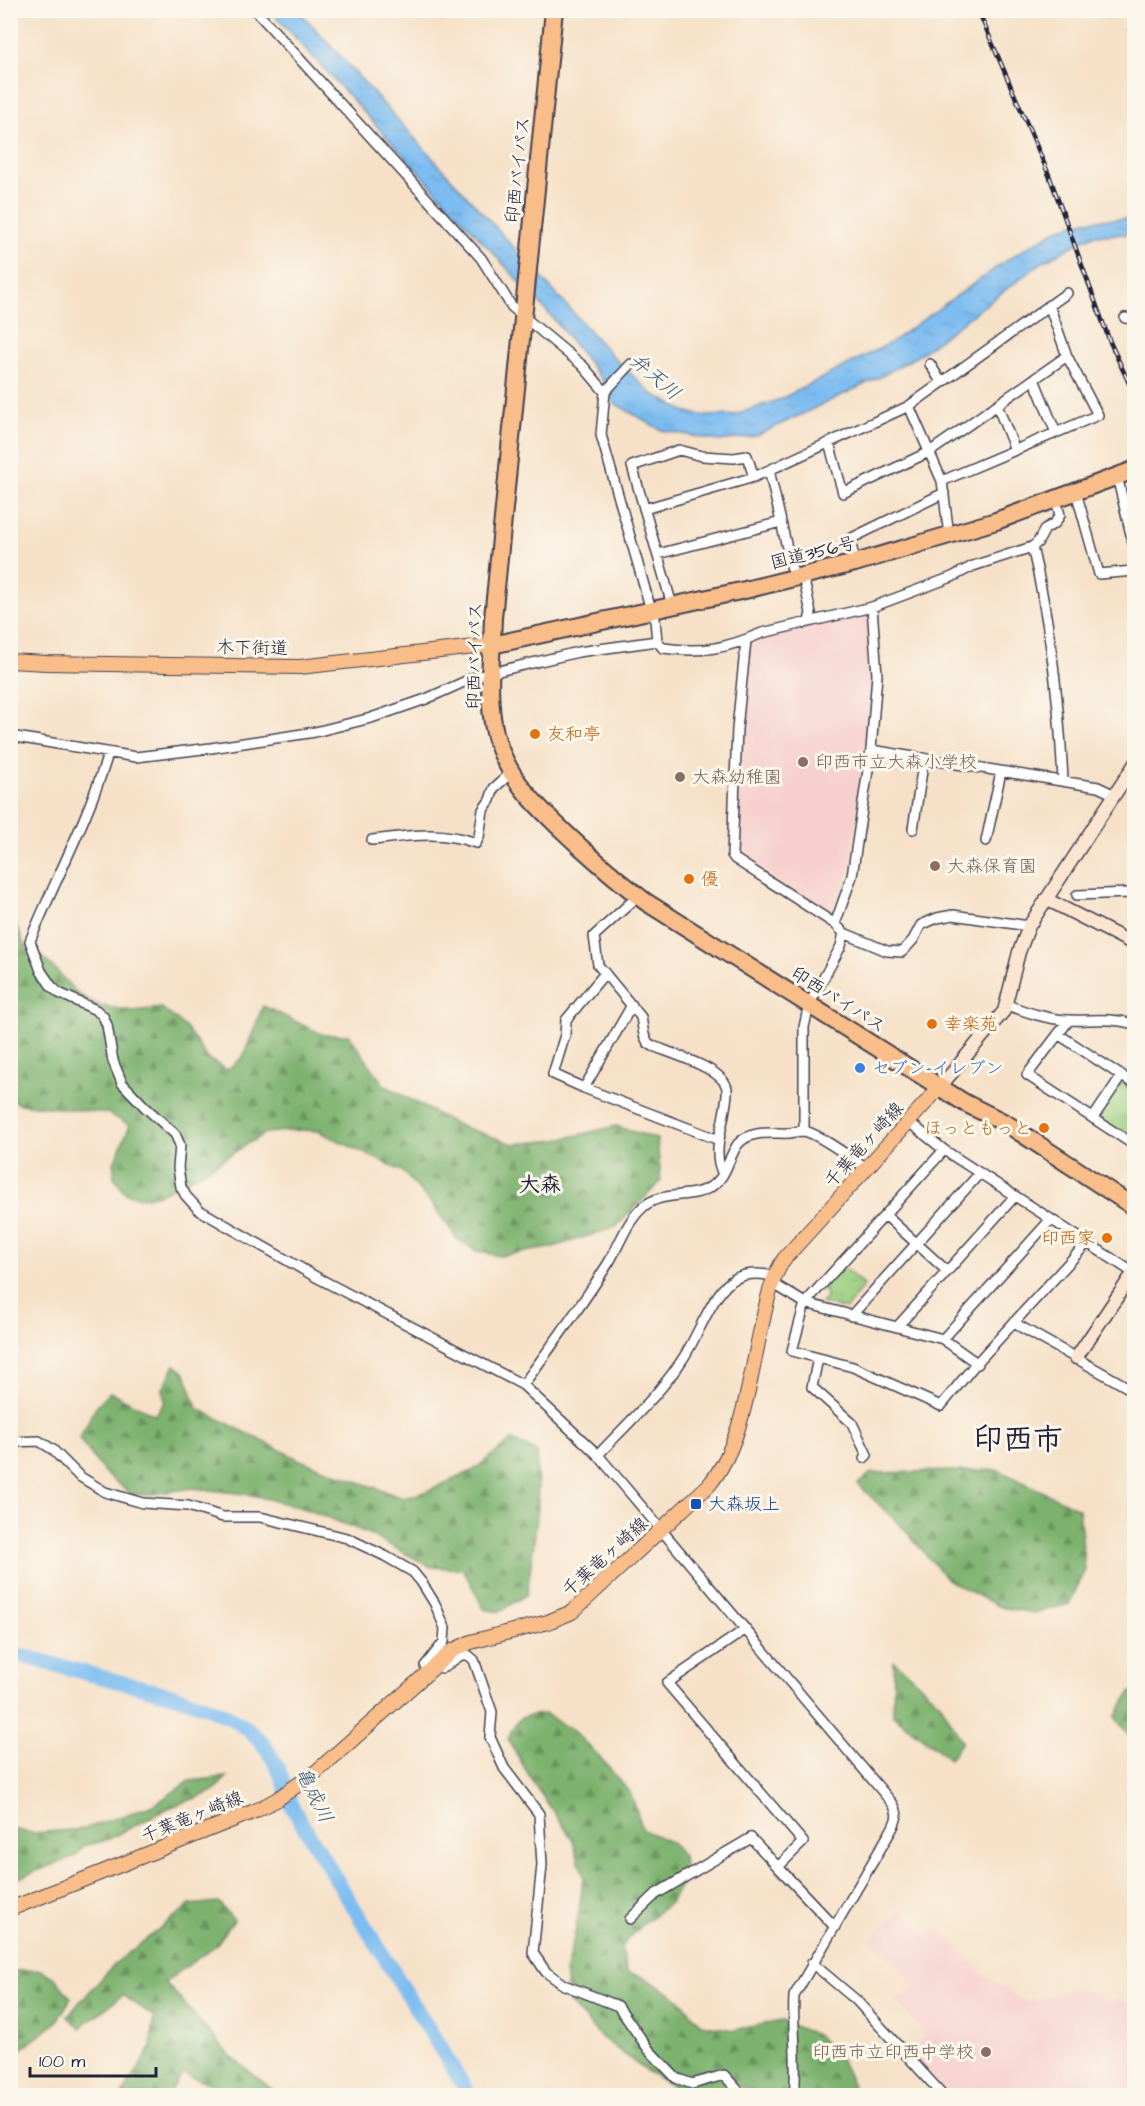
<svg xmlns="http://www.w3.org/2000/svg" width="1145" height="2106" font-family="'Architects Daughter','Klee One',sans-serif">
	<defs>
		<pattern id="forest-firs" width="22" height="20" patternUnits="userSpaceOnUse" patternTransform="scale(1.5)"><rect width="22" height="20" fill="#7db26e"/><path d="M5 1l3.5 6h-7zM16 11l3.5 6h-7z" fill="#66905c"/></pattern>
		<pattern id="park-tufts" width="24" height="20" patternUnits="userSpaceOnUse" patternTransform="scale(1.5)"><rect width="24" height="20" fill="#9ccf7f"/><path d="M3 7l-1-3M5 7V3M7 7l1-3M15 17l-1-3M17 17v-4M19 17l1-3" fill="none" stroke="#86b16f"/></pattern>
		<pattern id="water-ripples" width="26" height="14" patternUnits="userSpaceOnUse" patternTransform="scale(1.5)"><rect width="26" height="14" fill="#7bbcf0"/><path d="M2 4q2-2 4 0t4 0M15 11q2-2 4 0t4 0" fill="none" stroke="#6aa1cf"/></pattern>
	</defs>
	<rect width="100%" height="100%" fill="#fbf7ec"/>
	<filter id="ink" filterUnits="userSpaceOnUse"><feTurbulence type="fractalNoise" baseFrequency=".0167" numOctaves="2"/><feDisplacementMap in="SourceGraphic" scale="12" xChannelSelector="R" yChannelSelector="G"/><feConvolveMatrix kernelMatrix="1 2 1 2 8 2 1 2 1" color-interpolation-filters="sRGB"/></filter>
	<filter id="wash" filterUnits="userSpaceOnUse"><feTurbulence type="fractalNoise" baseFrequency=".008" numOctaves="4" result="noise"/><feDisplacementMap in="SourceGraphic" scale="24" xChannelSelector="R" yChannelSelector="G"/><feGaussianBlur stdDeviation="1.35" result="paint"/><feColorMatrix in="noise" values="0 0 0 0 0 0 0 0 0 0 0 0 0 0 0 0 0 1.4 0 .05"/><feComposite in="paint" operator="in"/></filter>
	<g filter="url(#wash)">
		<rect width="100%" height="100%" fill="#f6e1c8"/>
		<path fill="#f7d0cd" d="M866 611 870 615 875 684 869 730 850 871 834 913 827 915 736 853 747 650 753 639Z
			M901 1910 928 1934 936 1926 983 1974 1025 2002 1078 1988 1098 1994 1100 1998 1113 2004 1118 1999 1134 2006V2095H949L908 2053 926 2035 897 2001 915 1986 871 1938Z"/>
		<path fill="url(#forest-firs)" stroke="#506a54" stroke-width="1.5" d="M10 914 12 915 24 944 51 965 78 994 100 1006 133 1011 162 1008 186 1028 208 1059 227 1070 243 1057 263 1006 324 1035H349L384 1085 455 1124 513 1144 557 1140 616 1126 657 1139 661 1181 616 1227 550 1248 499 1256 477 1251 458 1240 433 1205 402 1171 318 1131 298 1130 265 1133 206 1170 162 1193 143 1198 125 1193 114 1177V1163L130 1125 107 1113 19 1104 11 1099Z
			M175 1365 185 1373 197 1408 300 1460 403 1498 426 1492 472 1471 512 1440 537 1452 538 1510 527 1594 499 1612 484 1609 463 1569 431 1567 367 1533 306 1509 252 1495 193 1488 145 1495 131 1494 105 1473 79 1439 97 1405 110 1392 155 1415 165 1402 163 1389Z
			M998 1470 1079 1509 1085 1570 1069 1604 1034 1613 1000 1607 948 1580 903 1528 858 1484 871 1473Z
			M894 1661 941 1704 962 1742 950 1759 893 1715Z
			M1131 1692H1134V1753L1131 1738 1115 1717Z
			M545 1714 572 1730 599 1756 631 1794 643 1830 671 1842 683 1856 685 1876 670 1903 642 1925 621 1947 627 1973 646 1978 679 1999 701 2024 733 2030 782 2021 816 2035 839 2056 857 2095 902 2093 903 2095H752L742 2087 684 2093 645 2070 601 2037 569 2002 565 1973 575 1934 584 1877 572 1838 534 1784 508 1739C517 1716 520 1716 545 1714Z
			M227 1777 212 1792 168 1808 107 1840 83 1846 76 1856 11 1881V1829L32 1833 84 1829 154 1805 189 1781Z
			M218 1902 234 1920 216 1945 165 1982 230 2056 279 2095H236L183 2073 168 2095H122L151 2048 154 2017 123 1995 80 2028 67 2016 117 1962 190 1905Z
			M41 1970 55 1978 71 1998 56 2023 11 2057V1971Z"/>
		<path fill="url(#park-tufts)" stroke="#5f785d" stroke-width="1.5" d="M1122 1081 1134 1089V1142L1097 1118Z
			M842 1266 864 1285 846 1309 821 1303 827 1297 823 1288Z"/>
		<path fill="url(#water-ripples)" stroke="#4e6f96" stroke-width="1.5" d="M271 11H299L617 361 651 393 684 411 705 416 735 415 781 399 890 343 1010 258 1058 229 1085 221 1134 218V234L1093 235 1044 261 917 356 880 377 756 436 720 441 661 430 614 403 601 378 552 317Z"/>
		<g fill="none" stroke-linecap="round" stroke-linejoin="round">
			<path stroke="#7bbcf0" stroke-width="15" d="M10 1653C46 1662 81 1672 117 1681 164 1693 229 1705 262 1743 278 1762 285 1786 293 1809L470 2096"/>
		</g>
	</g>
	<g filter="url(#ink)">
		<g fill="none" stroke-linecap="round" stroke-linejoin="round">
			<defs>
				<path id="street" d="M255 10 481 258 512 307 583 366 605 392 601 435 651 610
					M1134 33V31
					M1125 318 1134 319
					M930 364 941 382
					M1034 379 1056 433
					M605 392 631 364
					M997 405 1015 450
					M909 406 942 481 949 535
					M829 443 843 493 931 451 1067 356
					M769 470 794 578
					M1117 476 1134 547
					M942 481 1098 415 1067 356 1049 305
					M1076 492 1099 574 1134 571
					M644 509 754 477 909 406 1067 293
					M1032 547C1051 625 1059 700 1063 780
					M658 554 781 522
					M855 563 850 539 944 493
					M803 576 811 613 809 621
					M672 605 632 466 679 450 702 456 734 458 747 456 754 477
					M654 609 657 641
					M746 640 737 729 732 855 735 859 835 924
					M10 736 136 757 211 748 315 732 371 718 426 699 475 677 503 670 578 652 657 641 663 648C702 653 725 649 762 633L872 607 952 577 973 566 1032 547 1038 542 1045 529 1055 523 1060 515 1056 500
					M871 750 1098 787 1115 795
					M108 754C88 819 56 878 30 941L41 971 52 987 59 993 96 1010 103 1016 107 1025 113 1061 122 1083 145 1107 175 1134 180 1145 178 1168 181 1187 186 1196 199 1210 318 1278 523 1385 598 1455 893 1804C899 1814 897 1819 892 1829L794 1996C792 2029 798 2063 794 2096
					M913 829 924 758
					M372 840C409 836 439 830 476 843L479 837 483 810 490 800 494 788 511 773
					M986 841 1001 772
					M1077 895 1129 893 1134 895
					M638 896 594 936 598 965 641 1017 644 1035 648 1043 653 1046C670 1053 725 1069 727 1089 728 1101 721 1127 719 1140
					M844 933 887 951 902 952 913 940 921 925 937 918 953 915 1029 926
					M605 973 566 1020 565 1035 553 1074 584 1088 719 1140C717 1152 717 1163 723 1174
					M1007 1005C1027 1012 1046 1019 1067 1020 1092 1021 1109 1017 1134 1024
					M1069 1020 1027 1075 1134 1145
					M1058 1034 1134 1084
					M584 1088 632 1005
					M1093 1118 1122 1075
					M909 1122 944 1150 1134 1273
					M804 1131V1027L809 1005 841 946 844 933 835 924 852 876 871 750 877 675 872 607
					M944 1150 805 1303 792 1351 853 1367 941 1406 973 1367 1087 1243
					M885 1215 947 1271
					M772 1283 805 1303 943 1339 978 1364
					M851 1316 980 1173
					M1014 1323 1134 1391
					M897 1327 1015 1196
					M943 1339 1051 1219
					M818 1358 812 1387 852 1423 867 1455 864 1458
					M523 1385C552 1345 583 1304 609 1262 620 1244 627 1221 643 1207 662 1190 692 1200 712 1186 727 1177 728 1157 738 1144 751 1129 773 1134 790 1133 794 1132 800 1131 804 1131 818 1133 853 1160 867 1168
					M10 1442 39 1441 52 1449 79 1476 105 1492 143 1503 188 1506 223 1517H260L347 1538 385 1556 413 1572 422 1583 435 1604 445 1628 444 1642 425 1666 436 1665 442 1668 461 1655H468L474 1660 492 1712 490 1737 504 1768 539 1814 542 1865 533 1953 546 1972 564 1985 618 2006 649 2050 676 2078 692 2084 724 2075 743 2096
					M598 1455C627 1424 661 1393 684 1357 697 1337 712 1296 730 1282 741 1273 761 1272 774 1277
					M746 1629 667 1683 803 1842 778 1867 835 1927
					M630 1919 656 1894 751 1838 778 1867
					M812 1963 856 2000 944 2096"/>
				<path id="secondary" d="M1046 899 1134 944
					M940 1087 1004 1011 1019 952 1029 926 1134 765
					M1076 1358 1134 1272"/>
				<path id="primary" d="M10 661 46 663 300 667 492 645
					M10 1909 255 1811 276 1800 316 1772 452 1651 471 1642 548 1622 572 1612 709 1485C743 1444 750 1376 762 1324 767 1301 771 1279 784 1259L940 1087"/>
				<path id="highway" d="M554 10 493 618C492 656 486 696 495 733 506 780 542 811 575 842 598 863 621 883 646 902L965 1103 1007 1124 1134 1207
					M492 645 745 590 855 563 996 521 1134 470"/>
			</defs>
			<use href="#street" stroke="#423f50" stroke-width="12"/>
			<use href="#secondary" stroke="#423f50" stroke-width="15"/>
			<use href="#primary" stroke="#423f50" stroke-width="16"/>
			<use href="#highway" stroke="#423f50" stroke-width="20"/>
			<use href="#street" stroke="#fff" stroke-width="9"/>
			<use href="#secondary" stroke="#fce5d0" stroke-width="12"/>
			<use href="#primary" stroke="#f8bd89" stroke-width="14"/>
			<use href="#highway" stroke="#f8bd89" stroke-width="16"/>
			<defs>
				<path id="rail" d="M978 10 1049 175 1110 342 1134 394"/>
			</defs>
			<use href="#rail" stroke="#22223b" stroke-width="4.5"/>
			<use href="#rail" stroke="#fbf7ec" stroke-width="2" stroke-dasharray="7" stroke-linecap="butt"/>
		</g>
	</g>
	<g fill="#e8710a" stroke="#fbf7ec" stroke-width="2">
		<circle cx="535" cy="734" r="6"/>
		<circle cx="689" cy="879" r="6"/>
		<circle cx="932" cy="1024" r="6"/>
		<circle cx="1044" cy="1128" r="6"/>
		<circle cx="1107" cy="1238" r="6"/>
	</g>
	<g fill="#8d6e63" stroke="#fbf7ec" stroke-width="2">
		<circle cx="803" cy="762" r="6"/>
		<circle cx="680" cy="777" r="6"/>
		<circle cx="935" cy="866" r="6"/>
		<circle cx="986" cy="2052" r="6"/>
	</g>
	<circle fill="#3f7fe0" stroke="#fbf7ec" stroke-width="2" cx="860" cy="1068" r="6"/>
	<rect fill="#1a4fb4" stroke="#fbf7ec" stroke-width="2" x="690" y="1498" width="12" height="12" rx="3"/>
	<g text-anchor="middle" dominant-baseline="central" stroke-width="6" stroke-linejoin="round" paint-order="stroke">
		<g font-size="18" fill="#22223b" stroke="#fbf7ec">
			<text transform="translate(518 170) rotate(-84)">印西バイパス</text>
			<text transform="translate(813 553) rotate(-14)">国道356号</text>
			<text transform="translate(252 648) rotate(1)">木下街道</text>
			<text transform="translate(475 656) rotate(-89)">印西バイパス</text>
			<text transform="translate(838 1000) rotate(32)">印西バイパス</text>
			<text transform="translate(864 1145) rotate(-48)">千葉竜ヶ崎線</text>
			<text transform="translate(605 1557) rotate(-42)">千葉竜ヶ崎線</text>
			<text transform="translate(192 1817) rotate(-22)">千葉竜ヶ崎線</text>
		</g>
		<g font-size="18" fill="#c56008" stroke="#fbf7ec" text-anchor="start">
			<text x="547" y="734">友和亭</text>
			<text x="701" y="879">優</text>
			<text x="944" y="1024">幸楽苑</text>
			<text x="1032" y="1128" text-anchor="end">ほっともっと</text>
			<text x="1095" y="1238" text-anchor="end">印西家</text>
		</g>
		<g font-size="18" fill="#785e54" stroke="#fbf7ec" text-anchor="start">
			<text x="815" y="762">印西市立大森小学校</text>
			<text x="692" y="777">大森幼稚園</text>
			<text x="947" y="866">大森保育園</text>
			<text x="974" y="2052" text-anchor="end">印西市立印西中学校</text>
		</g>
		<g font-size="18" fill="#366cbe" stroke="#fbf7ec" text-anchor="start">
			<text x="872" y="1068">セブン-イレブン</text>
		</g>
		<g font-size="18" fill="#164399" stroke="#fbf7ec" text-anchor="start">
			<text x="708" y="1504">大森坂上</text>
		</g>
		<g font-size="20" font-style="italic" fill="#41587a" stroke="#fbf7ec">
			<text transform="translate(655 377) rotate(41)">弁天川</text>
			<text transform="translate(314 1795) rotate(64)">亀成川</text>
		</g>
		<g font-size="21" font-weight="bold" fill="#22223b" stroke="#fbf7ec">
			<text x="540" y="1184">大森</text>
		</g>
		<g font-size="30" font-weight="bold" fill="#22223b" stroke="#fbf7ec">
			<text x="1018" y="1440">印西市</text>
		</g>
	</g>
	<rect width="1145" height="2106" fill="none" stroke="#fbf7ec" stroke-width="36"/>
	<path d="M30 2067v9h126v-9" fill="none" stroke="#22223b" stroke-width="3"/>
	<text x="39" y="2067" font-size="18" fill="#22223b" stroke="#fbf7ec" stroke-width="4.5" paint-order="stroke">100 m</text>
</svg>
